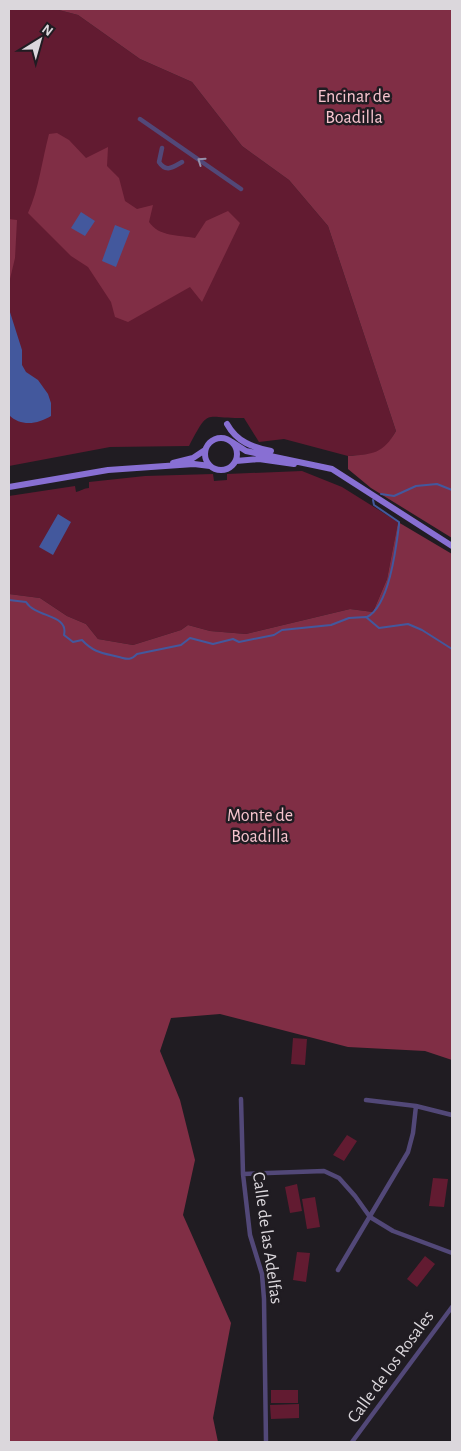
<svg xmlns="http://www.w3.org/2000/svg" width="461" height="1451" font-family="'Alegreya Sans',sans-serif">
	<rect width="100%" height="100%" fill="#201c22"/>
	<path fill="#621b31" d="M9 9H55L78 15 140 59 192 82 242 146 289 180 328 226 396 431 387 446 374 454 348 456 284 439 259 442 244 418C204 419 210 406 189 446L110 447 9 466Z
		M302 471 342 487 398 522 387 579 373 612 350 609 246 634 210 631 188 625 181 630 133 645 98 639 86 624 67 616 40 598 9 594V496L75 486 76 492C81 491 84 488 89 488V482L145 476 213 474 214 481 227 480V474Z
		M293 1038 307 1039 305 1065 291 1064Z
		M347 1135 357 1141 344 1161 333 1155Z
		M433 1178 448 1179 444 1207 429 1206Z
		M297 1184 302 1211 290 1213 285 1187Z
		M315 1197 320 1227 307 1229 302 1199Z
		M297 1252 310 1253 306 1282 293 1280Z
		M425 1256 435 1264 417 1287 407 1279Z
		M271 1390H298V1403H271Z
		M299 1404V1418L271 1419 270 1405Z"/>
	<path fill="#802e45" d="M55 9H452V538L371 488 348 469V456C373 454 383 454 396 431L328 226 289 180 242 146 192 82 140 59 78 15Z
		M57 133 69 140 86 158 108 147 107 166 119 178 125 201 137 209 153 205 149 222C159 237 179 235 195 238L206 221 228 211 240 223 202 302 190 287 128 322 115 317 111 302 88 267 71 256 28 213C39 189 42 160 49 134Z
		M9 219 17 220 15 258 9 283Z
		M398 522 452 554V1060L425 1051 348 1047 220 1014 171 1018 160 1051 180 1100 195 1160 183 1215 231 1323 213 1418 218 1442H9V594L40 598 67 616 86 624 98 639 133 645 181 630 188 625 210 631 246 634 350 609 373 612 387 579Z"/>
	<path fill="#43589d" d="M81 212 95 221 85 236 71 228Z
		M115 225 130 231 116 267 102 261Z
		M9 309 22 350V365L26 372 38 380 48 394 51 403V416C38 424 21 427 9 415Z
		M58 514 71 522 53 555 39 547Z"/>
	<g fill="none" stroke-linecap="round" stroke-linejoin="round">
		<path stroke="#43589d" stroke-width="2" d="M381 494 394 496 416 486 437 484 452 490
			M9 600 26 602C36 618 69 614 64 635L73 642 82 640C94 653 103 653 119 657 127 659 130 661 137 654L181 645 190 638 213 644 233 639 239 642 274 635 282 630 331 625 349 618 366 617 379 628 408 624 422 630 452 649
			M367 617C389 606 396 549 399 525V522L374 505 373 500"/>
		<path stroke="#524878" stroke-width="4.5" d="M140 119 241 189
			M162 148 159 162C166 173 173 167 182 162
			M241 1099 243 1174 250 1235 262 1274 264 1299 266 1442
			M366 1100 416 1106 452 1115
			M243 1174 324 1171 339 1178 355 1196 370 1217 393 1231 452 1253
			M338 1270 408 1152 413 1133 416 1106
			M352 1442 452 1307"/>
		<path stroke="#886fd3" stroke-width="6" d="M227 424C237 442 252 447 271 451
			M205 454a16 16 0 1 1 32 0a16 16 0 1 1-32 0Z
			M232 442 246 451 332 469 452 546
			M236 461 259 459 294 464
			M173 463 193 458 205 450
			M9 487 108 470 194 464 210 466"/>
	</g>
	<defs><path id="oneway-chevron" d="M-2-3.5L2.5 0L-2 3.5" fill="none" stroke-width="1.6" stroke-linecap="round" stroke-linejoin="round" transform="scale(1.25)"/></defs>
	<use stroke="#9690aa" href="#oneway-chevron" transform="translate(201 161) rotate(-145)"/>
	<g text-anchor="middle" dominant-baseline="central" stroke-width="5" stroke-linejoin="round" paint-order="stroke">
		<g font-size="18" fill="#f6c4ce" stroke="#201c22">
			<text x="354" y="97">Encinar de<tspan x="354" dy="21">Boadilla</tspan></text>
			<text x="260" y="816">Monte de<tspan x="260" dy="21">Boadilla</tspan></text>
		</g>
		<g font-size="18" fill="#dbd7dc" stroke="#201c22">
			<text transform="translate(267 1238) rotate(82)">Calle de las Adelfas</text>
			<text transform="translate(391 1367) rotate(-54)">Calle de los Rosales</text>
		</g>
	</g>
	<rect width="461" height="1451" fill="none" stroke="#dbd7dc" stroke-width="20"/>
	<g transform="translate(40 40) rotate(37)" stroke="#201c22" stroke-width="4" paint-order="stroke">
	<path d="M0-4L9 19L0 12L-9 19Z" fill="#dbd7dc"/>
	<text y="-8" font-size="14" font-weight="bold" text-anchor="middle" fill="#dbd7dc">N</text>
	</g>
</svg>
